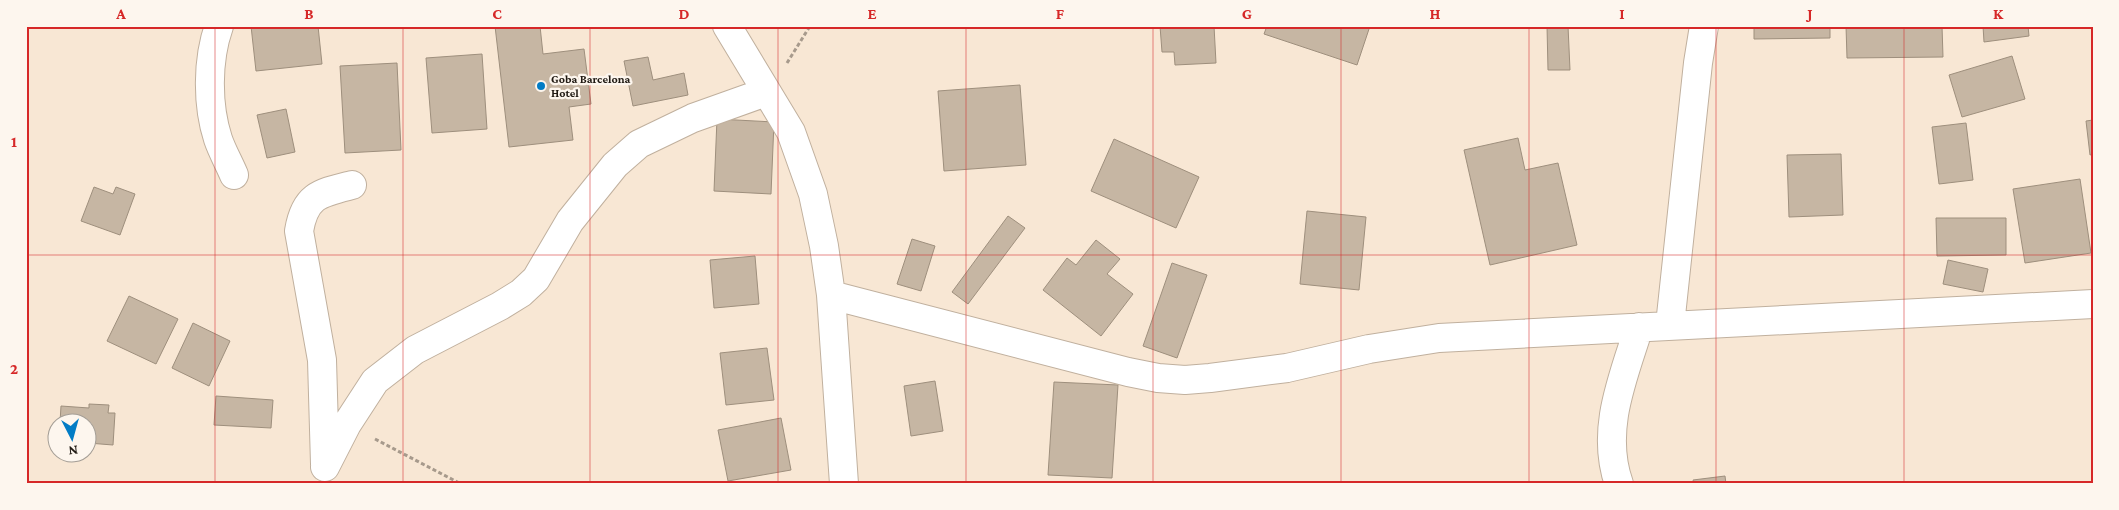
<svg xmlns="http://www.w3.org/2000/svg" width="2119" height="510" font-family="'Crimson Pro',serif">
	<rect width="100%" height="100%" fill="#f8e7d4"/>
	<path fill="#c6b6a3" stroke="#9e8f7d" d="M251 26H318L322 64 256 71Z
		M495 26H540L543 54 584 49 591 104 569 107 573 140 509 147Z
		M1160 26H1214L1216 63 1175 65 1174 52H1162Z
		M1267 26H1370L1357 65 1264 34Z
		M1547 26H1568L1570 70H1548Z
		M1754 26H1830V38L1754 39Z
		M1846 26H1942L1943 57 1847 58Z
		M1983 26H2028L2029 36 1984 42Z
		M482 54 487 129 432 133 426 58Z
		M2012 56 2025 99 1962 117 1949 75Z
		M648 57 653 80 684 73 688 95 633 106 624 61Z
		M397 63 401 150 345 153 340 66Z
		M1020 85 1026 165 944 171 938 91Z
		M286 109 295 152 267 158 257 115Z
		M717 119 774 122 771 194 714 191Z
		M2093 120V154L2090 155 2086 121Z
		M1966 123 1973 180 1939 184 1932 127Z
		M1518 138 1525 170 1558 163 1577 245 1490 265 1464 150Z
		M1114 139 1199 177 1176 228 1091 191Z
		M1841 154 1843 215 1789 217 1787 155Z
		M2080 179 2091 253 2025 263 2013 189Z
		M94 187 113 194 116 187 135 194 120 235 81 221Z
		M1307 211 1366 217 1359 290 1300 284Z
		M1008 216 1025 228 968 304 952 292Z
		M1936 218H2006V255L1937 256Z
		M912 239 935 246 921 291 897 284Z
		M1096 240 1120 259 1107 274 1133 294 1101 336 1043 290 1067 258 1076 265Z
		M755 256 759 304 714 308 710 260Z
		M1948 260 1988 269 1983 292 1943 284Z
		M1172 263 1207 275 1177 358 1143 346Z
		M129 296 178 319 156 364 107 341Z
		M193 323 230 341 209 386 172 368Z
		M767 348 774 400 726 405 720 353Z
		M935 381 943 431 911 436 904 386Z
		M1054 382 1118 385 1112 478 1048 475Z
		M216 396 273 400 271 428 214 425Z
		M89 404 109 405 108 413H115L113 445 88 443V422H60L61 406 89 408Z
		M781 418 791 470 728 481 718 430Z
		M1725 476 1726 484H1694L1693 480Z"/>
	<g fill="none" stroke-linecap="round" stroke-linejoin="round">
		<defs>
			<path id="minor" d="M219 26C207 60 207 105 218 139 222 151 229 163 234 175
				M727 26 791 132 813 194 824 246 831 295 844 484
				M831 295 1128 372 1158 378 1185 380 1210 378 1287 368 1369 349 1439 338 2093 304
				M1670 325 1698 63 1704 26
				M325 464 322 360 299 231C305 195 320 193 352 185
				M325 467 347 424 375 381 415 350 500 306 521 293 536 279 570 221 615 165 639 144 693 118 766 92
				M1619 484C1600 430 1623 378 1639 327"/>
		</defs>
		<use href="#minor" stroke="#c0b09e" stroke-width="30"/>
		<path stroke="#a79a8c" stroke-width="3" stroke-dasharray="4 2.5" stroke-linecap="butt" d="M787 63 810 26
			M375 439 461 484"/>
		<use href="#minor" stroke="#fff" stroke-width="28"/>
	</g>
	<path fill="none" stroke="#d62828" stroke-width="1" stroke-opacity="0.55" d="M215 26V484M403 26V484M590 26V484M778 26V484M966 26V484M1153 26V484M1341 26V484M1529 26V484M1716 26V484M1904 26V484M26 255H2093"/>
	<circle fill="#027cc5" stroke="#fdf6ee" stroke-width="2" cx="541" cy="86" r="5"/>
	<g text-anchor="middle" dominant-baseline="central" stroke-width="4.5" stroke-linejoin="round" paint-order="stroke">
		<g font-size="12" font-weight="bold" fill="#1f1912" stroke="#fdf6ee" text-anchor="start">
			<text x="551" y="79">Goba Barcelona<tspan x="551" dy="14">Hotel</tspan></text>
		</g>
	</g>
	<rect width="2119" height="510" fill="none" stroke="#fdf6ee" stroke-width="55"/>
	<g transform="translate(72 438) rotate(174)"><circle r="24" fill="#fdf6ee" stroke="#a49e96"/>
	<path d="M0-4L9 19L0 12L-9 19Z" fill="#027cc5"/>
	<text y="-8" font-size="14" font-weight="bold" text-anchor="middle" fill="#1f1912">N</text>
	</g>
	<rect x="28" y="28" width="2064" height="454" fill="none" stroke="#d62828" stroke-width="2"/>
	<g font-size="16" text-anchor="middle" font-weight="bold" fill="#d62828">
		<text x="121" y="19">A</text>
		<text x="309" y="19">B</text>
		<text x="497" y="19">C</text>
		<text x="684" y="19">D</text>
		<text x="872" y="19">E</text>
		<text x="1060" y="19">F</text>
		<text x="1247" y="19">G</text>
		<text x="1435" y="19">H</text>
		<text x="1622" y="19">I</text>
		<text x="1810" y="19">J</text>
		<text x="1998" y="19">K</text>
		<text x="14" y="147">1</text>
		<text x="14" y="374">2</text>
	</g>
</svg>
